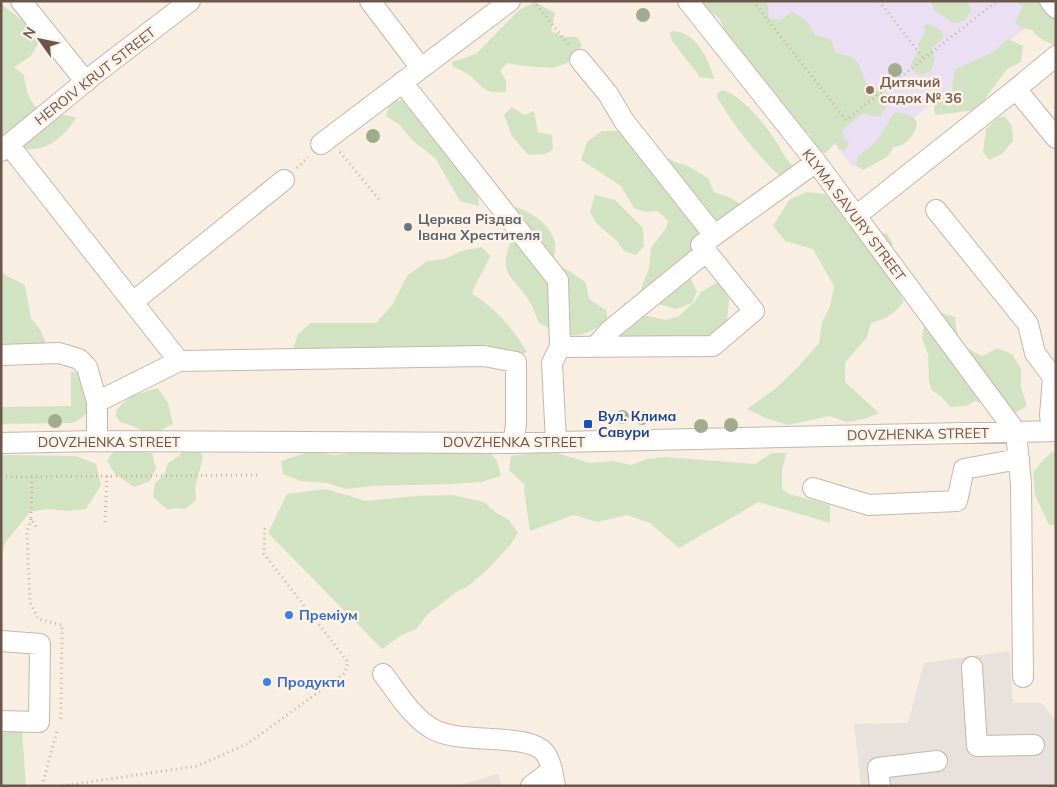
<svg xmlns="http://www.w3.org/2000/svg" width="1057" height="787" font-family="Mulish,sans-serif">
	<rect width="100%" height="100%" fill="#f8eee2"/>
	<path fill="#e8e1dc" d="M1009 651 1013 703H1042L1056 721V786H861L854 724 908 723 924 663Z
		M498 774 502 786H457Z"/>
	<path fill="#ebdff4" d="M720 1H1033L1043 14 853 167Z"/>
	<path fill="#d2e3c3" d="M700 1 767 2 769 18 781 20 792 12 807 21 815 35 830 39 836 53C860 58 858 61 866 83L890 94V101L880 117 862 114 842 130 844 138 849 143 844 151 838 148 836 142 826 153 815 151 809 133 802 132 732 46 719 18 701 5Z
		M931 1H968L971 11 964 21 953 23 934 10Z
		M1017 1H1056V47C1046 40 1039 40 1032 30L1018 26 1015 22 1023 7Z
		M535 2 555 13 551 31 565 37H577L582 45 576 54 567 63 552 68 525 66 507 63 500 71 506 81V92C482 94 484 87 468 74 464 71 458 69 453 67L452 62 476 54 519 10Z
		M1 4 33 29 39 42 31 56 14 67 24 75C26 92 30 109 50 114 60 117 63 113 76 118 56 148 36 156 1 144Z
		M928 24C936 27 943 29 944 38L932 47 935 59 931 70C922 78 913 76 911 64L919 50 918 43 925 33 924 25Z
		M673 31C696 32 709 59 714 79L700 77 672 41 670 33Z
		M1008 39 1023 46 1021 62 1007 69 977 110 935 115 933 99 952 89 955 69 992 53Z
		M722 90C740 94 765 124 775 140 782 150 783 156 792 165L791 177H781C756 154 734 126 717 97V94Z
		M406 100 477 187 479 206 460 201 435 158 412 140 400 125 386 116 390 101Z
		M512 107 524 115 534 111 538 132 552 135 553 149C547 156 537 154 528 155L512 136 504 115Z
		M896 112C909 115 924 117 913 134 907 143 904 145 894 147L887 157 863 170 855 165 858 156C867 150 876 143 882 133 887 127 889 118 896 112Z
		M999 117H1005L1012 126 1013 141 1003 153 989 160 983 152 986 129Z
		M602 131H619L650 139 659 153 675 162 688 166 708 178 714 192 729 197 743 206 688 274 697 291 692 303 676 309 641 299 638 296 649 268 651 248 666 228 668 221 658 211 646 212 634 208 621 186 581 160 587 142Z
		M807 192 825 194 835 205 849 226 870 233 887 234 893 244 885 254C888 272 894 286 904 301 895 314 886 319 871 323L867 337 845 363V382L879 413 864 419 847 422 829 416 788 425 766 418 747 409 775 389 797 368 819 343 822 322 830 307 834 286 813 249 785 241 773 226 789 200Z
		M595 195 615 200 643 228 644 246 636 255 624 251 617 241 597 224 590 212Z
		M516 207C533 214 550 223 555 243 556 249 554 257 553 263L571 272 586 283 589 299 606 310 608 321C577 341 571 338 539 323 536 317 534 310 531 304 516 276 496 278 511 241L505 230 504 215Z
		M482 247 490 256C485 270 476 280 472 294 496 308 513 329 527 352L513 359 494 354 487 344 476 349 433 360 416 347 406 351 352 357 336 347 292 353 298 334 311 323H376L393 304 407 276 427 261 445 259 461 251Z
		M1 269 5 275 25 285 31 318 41 331 48 348 1 355Z
		M718 282 729 299 727 323 713 341 626 338C618 334 617 325 615 317L625 302 638 307 637 317 647 316 666 320 679 316 695 301 701 292Z
		M939 312 955 317C957 341 960 346 983 356L997 348 1012 354 1021 369V387L1027 406 1013 414 975 401 967 406 950 407 941 396 932 391 929 381 928 354 922 338 925 319Z
		M71 372 80 373 90 406C85 415 82 420 71 423L1 424V407L71 406Z
		M158 388 168 403 173 424 151 435 130 425 120 422 116 416V410L131 396Z
		M186 444H195L203 457 195 488 196 500 185 509 174 508 168 510 153 497 155 483 164 475 168 463 180 455Z
		M462 449 490 453 497 461 501 476 481 482 452 484 373 486 346 489 327 483 301 481 283 474 281 461 311 451 335 455 366 451Z
		M129 451 152 453 156 468 150 481 134 487 115 474 107 461 113 452Z
		M549 451 590 463 613 461 631 465 647 459 665 457 755 464 772 453H786L782 471V489L789 494 830 505V523L759 502 679 548 650 523 627 515 597 522 574 515 530 531 524 489 525 485 509 470 511 456Z
		M1056 451V525H1049L1035 495 1033 473 1043 460 1052 452Z
		M1 455 76 456 96 464 101 485 86 509 68 511 47 509 30 512 5 543 1 560Z
		M325 489 366 501 416 496 452 495 484 502 495 512 509 520 518 533 510 545 488 569 467 587 456 592 428 614 416 629 400 636 382 649 268 533 287 494Z
		M22 731 26 786H1V733Z"/>
	<g fill="none" stroke-linecap="round" stroke-linejoin="round">
		<defs>
			<path id="minor" d="M21 1 86 82
				M370 1 421 68
				M688 1 816 162 1016 432 1021 484 1023 677
				M1050 1 1056 8
				M580 60 608 94 624 121 714 235
				M402 82 558 280 560 347
				M1016 89 1056 56
				M321 144 510 1
				M9 145 179 361 97 402
				M1 151 92 76 190 1
				M936 210 1028 324 1035 353 1053 377 1050 415 1052 431
				M856 216 1016 89 1056 138
				M133 302 284 180
				M595 347 609 331 706 252
				M1 355 59 353 79 359 87 367 97 402V441
				M179 361 484 356 516 362V425L513 443
				M556 442 552 363 560 347 713 346 754 311 701 245 816 162
				M1 443 97 441 513 443 1056 431
				M813 488 869 505 957 501 964 469 1019 459
				M1 641 40 644 39 722 1 721
				M972 667 977 746 1034 745
				M383 674C397 692 411 716 431 728 459 746 528 731 545 753 551 761 553 775 555 786
				M531 786 552 770
				M880 786 878 768 937 761"/>
		</defs>
		<use href="#minor" stroke="#c7b6ab" stroke-width="22"/>
		<path stroke="#ceb0a1" stroke-width="3" stroke-dasharray="1 4" stroke-linecap="butt" d="M533 1 569 45
			M753 1 846 120 997 1
			M879 1 924 59
			M340 152 381 202
			M297 168 308 157
			M1 477 261 475
			M32 477 31 519 37 528
			M31 519 27 532 30 602 38 619 62 625 61 717 59 722
			M105 522 107 475
			M42 786 57 731
			M62 786 197 766 247 744 345 673 348 662 264 554 265 525"/>
		<use href="#minor" stroke="#fff" stroke-width="20"/>
	</g>
	<g fill="#a1ac8e">
		<circle cx="643" cy="15" r="7"/>
		<circle cx="895" cy="70" r="7"/>
		<circle cx="373" cy="136" r="7"/>
		<circle cx="622" cy="417" r="7"/>
		<circle cx="642" cy="418" r="7"/>
		<circle cx="55" cy="421" r="7"/>
		<circle cx="731" cy="425" r="7"/>
		<circle cx="701" cy="426" r="7"/>
	</g>
	<circle fill="#8d6e63" stroke="#fcf2e7" stroke-width="2" cx="870" cy="90" r="5"/>
	<circle fill="#6b7280" stroke="#fcf2e7" stroke-width="2" cx="408" cy="227" r="5"/>
	<rect fill="#1a4fb4" stroke="#fcf2e7" stroke-width="2" x="583" y="419" width="10" height="10" rx="2.5"/>
	<g fill="#3f7fe0" stroke="#fcf2e7" stroke-width="2">
		<circle cx="289" cy="615" r="5"/>
		<circle cx="267" cy="682" r="5"/>
	</g>
	<g text-anchor="middle" dominant-baseline="central" stroke-width="5" stroke-linejoin="round" paint-order="stroke">
		<g font-size="14" fill="#6c564c" stroke="#fcf2e7">
			<text transform="translate(95 76) rotate(-38)">HEROIV KRUT STREET</text>
			<text transform="translate(854 215) rotate(53)">KLYMA SAVURY STREET</text>
			<text transform="translate(918 434) rotate(-1)">DOVZHENKA STREET</text>
			<text x="109" y="442">DOVZHENKA STREET</text>
			<text x="514" y="442">DOVZHENKA STREET</text>
		</g>
		<g font-size="14" font-weight="bold" fill="#785e54" stroke="#fcf2e7" text-anchor="start">
			<text x="880" y="82">Дитячий<tspan x="880" dy="16">садок № 36</tspan></text>
		</g>
		<g font-size="14" font-weight="bold" fill="#5b616d" stroke="#fcf2e7" text-anchor="start">
			<text x="418" y="219">Церква Різдва<tspan x="418" dy="16">Івана Хрестителя</tspan></text>
		</g>
		<g font-size="14" font-weight="bold" fill="#164399" stroke="#fcf2e7" text-anchor="start">
			<text x="598" y="416">Вул. Клима<tspan x="598" dy="16">Савури</tspan></text>
		</g>
		<g font-size="14" font-weight="bold" fill="#366cbe" stroke="#fcf2e7" text-anchor="start">
			<text x="299" y="615">Преміум</text>
			<text x="277" y="682">Продукти</text>
		</g>
	</g>
	<rect width="1057" height="787" fill="none" stroke="#6c564c" stroke-width="5"/>
	<g transform="translate(40 40) rotate(303)" stroke="#fcf2e7" stroke-width="4" paint-order="stroke">
	<path d="M0-4L9 19L0 12L-9 19Z" fill="#6c564c"/>
	<text y="-8" font-size="14" font-weight="bold" text-anchor="middle" fill="#6c564c">N</text>
	</g>
</svg>
